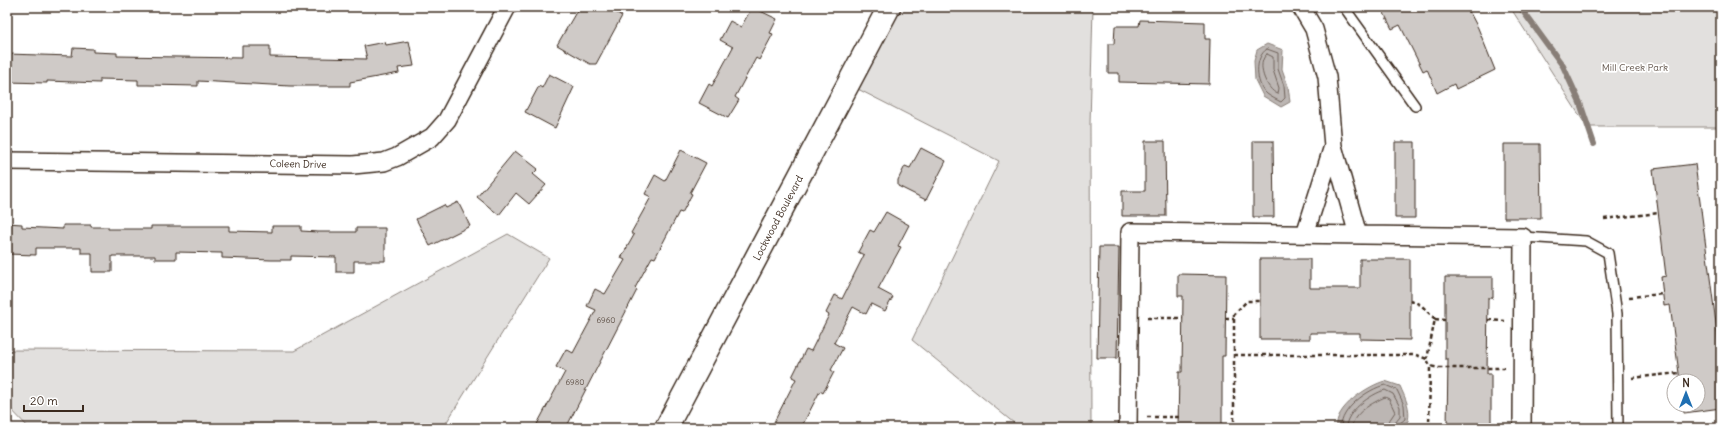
<svg xmlns="http://www.w3.org/2000/svg" width="1728" height="435" font-family="Delius,sans-serif">
	<rect width="100%" height="100%" fill="#fff"/>
	<filter id="ink" filterUnits="userSpaceOnUse"><feTurbulence type="fractalNoise" baseFrequency=".025" numOctaves="2"/><feDisplacementMap in="SourceGraphic" scale="8" xChannelSelector="R" yChannelSelector="G"/><feConvolveMatrix kernelMatrix="1 2 1 2 8 2 1 2 1" color-interpolation-filters="sRGB"/></filter>
	<g filter="url(#ink)">
		<path fill="#e2e0de" stroke="#8e857e" d="M889 7H1093L1090 124 1091 428H1020L912 340 999 161 848 84Z
			M1510 7H1721V127H1587Z
			M508 234 549 258 443 428H29L7 405V350L294 351Z"/>
		<path fill="#bcb6b3" stroke="#887e77" d="M1267 44 1283 50 1282 69 1288 86 1290 102 1281 107 1263 96 1255 80 1254 61 1257 50Z
			M1385 381 1400 386C1405 398 1411 408 1408 421L1399 428H1337C1333 408 1369 385 1385 381Z"/>
		<g fill="none" stroke-linecap="round" stroke-linejoin="round">
			<path stroke="#6f625a" stroke-width="1" d="M1267 49 1278 53V69L1284 86 1285 98 1281 102C1277 100 1271 97 1267 94 1255 84 1254 57 1267 49Z
				M1267 54 1273 57V70L1279 88 1278 94C1266 90 1255 63 1267 54Z
				M1341 428C1340 409 1368 389 1385 385L1397 390 1404 405 1405 419 1399 424V428
				M1346 428C1345 412 1371 394 1385 390L1393 394 1400 407V416L1395 422 1394 428
				M1352 428C1351 414 1374 402 1385 397L1389 399 1395 412 1389 421 1388 428"/>
			<path stroke="#887e77" stroke-width="6" d="M1520 7 1563 66 1580 103 1594 144"/>
		</g>
		<path fill="#cfcac7" stroke="#3b2a1e" d="M579 7H607L622 16 596 64H590L557 45Z
			M752 7 777 19 770 33 773 34 759 60 756 58 735 97 739 100 728 118 699 103 709 84 712 86 733 47 720 40 730 21 741 27Z
			M1381 7H1467L1478 28 1495 70 1456 89 1454 84 1437 93 1427 69 1423 71 1400 25 1392 29Z
			M1140 20 1205 22V39H1210L1209 84 1119 82V73H1108V44H1114L1115 26H1139Z
			M409 41 414 66 398 68 399 73 350 82V86H290L198 81V86L148 85H138V80L100 79V83L47 81V83L7 82V54L72 56 73 48 93 49V52L117 53V56L242 58V46H270V57L367 59 364 46 385 42 386 45Z
			M549 74 574 87 555 128 525 112 539 86 542 88Z
			M1145 141H1165L1166 216H1122V191H1145Z
			M1253 141H1273L1274 217H1253Z
			M1395 142H1415V218H1395Z
			M1504 144H1540L1541 218H1504Z
			M921 148 946 161 926 200 898 186V180L905 166 910 168Z
			M681 150 706 163 690 193 692 194 682 213 679 212 655 258 652 257 635 288 637 290 566 428H535L565 372 556 367 566 349 573 353 596 310 587 306 595 289 605 294 625 260 621 258 634 235 631 233 651 197 645 194 655 175 665 181Z
			M515 151 538 169 533 174 546 185 529 204 516 193 499 215 477 197Z
			M1695 164 1719 346 1721 408 1684 413 1683 405H1698V381H1680L1670 305 1664 306 1661 277 1666 276 1653 169Z
			M458 202 470 226 430 246 416 219 444 205 446 208Z
			M886 212 909 225 898 246 901 247 878 289 893 297 885 311 871 304 866 314 853 307 834 343 843 348 831 370 834 372 823 393 820 391 801 428H771L796 379 792 377 806 349 811 351 829 315 826 313 835 295 842 299 864 255 858 252 870 230 874 232Z
			M7 223 22 224V227L63 229V225H91V227H108V229H151V226H229V231L272 232V226H301V231L318 232H356V228H385V261H354V272H336V257L291 256V260H271L222 258V253L176 252V259H155V256H112V272H92V253H81V248H36V255L7 254Z
			M1099 247H1119L1117 358H1097Z
			M1260 259H1310V288H1360V259H1410V340L1360 339V333H1310V339H1260Z
			M1178 274 1226 275 1225 356H1222V428H1178L1179 372H1182L1183 296H1178Z
			M1445 277H1493V298H1488L1487 374H1491V428H1447L1448 359H1445Z"/>
		<g fill="none" stroke-linecap="round" stroke-linejoin="round">
			<defs>
				<path id="lane" d="M1344 7 1415 106
					M1523 237 1586 241 1608 253 1617 314 1618 428"/>
				<path id="street" d="M1301 7 1314 29 1327 77 1333 146 1358 235
					M7 161 353 165 384 162 397 157 432 137 447 120 507 7
					M1305 234 1333 146
					M1128 428 1130 232 1523 237 1522 428"/>
				<path id="secondary" d="M666 428 889 7"/>
			</defs>
			<use href="#lane" stroke="#3b2a1e" stroke-width="12"/>
			<use href="#street" stroke="#3b2a1e" stroke-width="20"/>
			<use href="#secondary" stroke="#3b2a1e" stroke-width="25"/>
			<path stroke="#3b2a1e" stroke-width="2.5" stroke-dasharray="4 3" stroke-linecap="butt" d="M1604 219 1659 213
				M1629 297 1663 294
				M1410 300 1421 305 1435 319 1427 359
				M1147 318H1183
				M1225 318H1234
				M1435 319 1445 320
				M1488 320 1505 321
				M1234 355H1416L1427 359 1430 366 1439 368H1504
				M1632 378 1679 373
				M1147 417H1179
				M1234 428V314L1247 301H1260
				M1429 428 1430 366"/>
			<use href="#lane" stroke="#fff" stroke-width="9"/>
			<use href="#street" stroke="#fff" stroke-width="17"/>
			<use href="#secondary" stroke="#fff" stroke-width="22"/>
		</g>
	</g>
	<g text-anchor="middle" dominant-baseline="central" stroke-width="3.5" stroke-linejoin="round" paint-order="stroke">
		<g font-size="8" fill="#605248">
			<text x="606" y="320">6960</text>
			<text x="575" y="382">6980</text>
		</g>
		<g font-size="10" fill="#65584e" stroke="#fff">
			<text x="1635" y="67">Mill Creek Park</text>
		</g>
		<g font-size="10" fill="#3b2a1e" stroke="#fff">
			<text transform="translate(298 164) rotate(1)">Coleen Drive</text>
			<text transform="translate(778 218) rotate(-62)">Lockwood Boulevard</text>
		</g>
	</g>
	<rect width="1728" height="435" fill="none" stroke="#fff" stroke-width="24"/>
	<rect x="12" y="12" width="1704" height="411" fill="none" stroke="#3b2a1e" stroke-width="1.5" filter="url(#ink)"/>
	<g transform="translate(1686 393)"><circle r="19" fill="#ffffff" stroke="#b1aaa5"/>
	<path d="M0-3L7 15L0 10L-7 15Z" fill="#1f6fb2"/>
	<text y="-6" font-size="11" font-weight="bold" text-anchor="middle" fill="#3b2a1e">N</text>
	</g>
	<path d="M24 405v6h59v-6" fill="none" stroke="#3b2a1e" stroke-width="2"/>
	<text x="30" y="405" font-size="12" fill="#3b2a1e" stroke="#ffffff" stroke-width="3" paint-order="stroke">20 m</text>
</svg>
